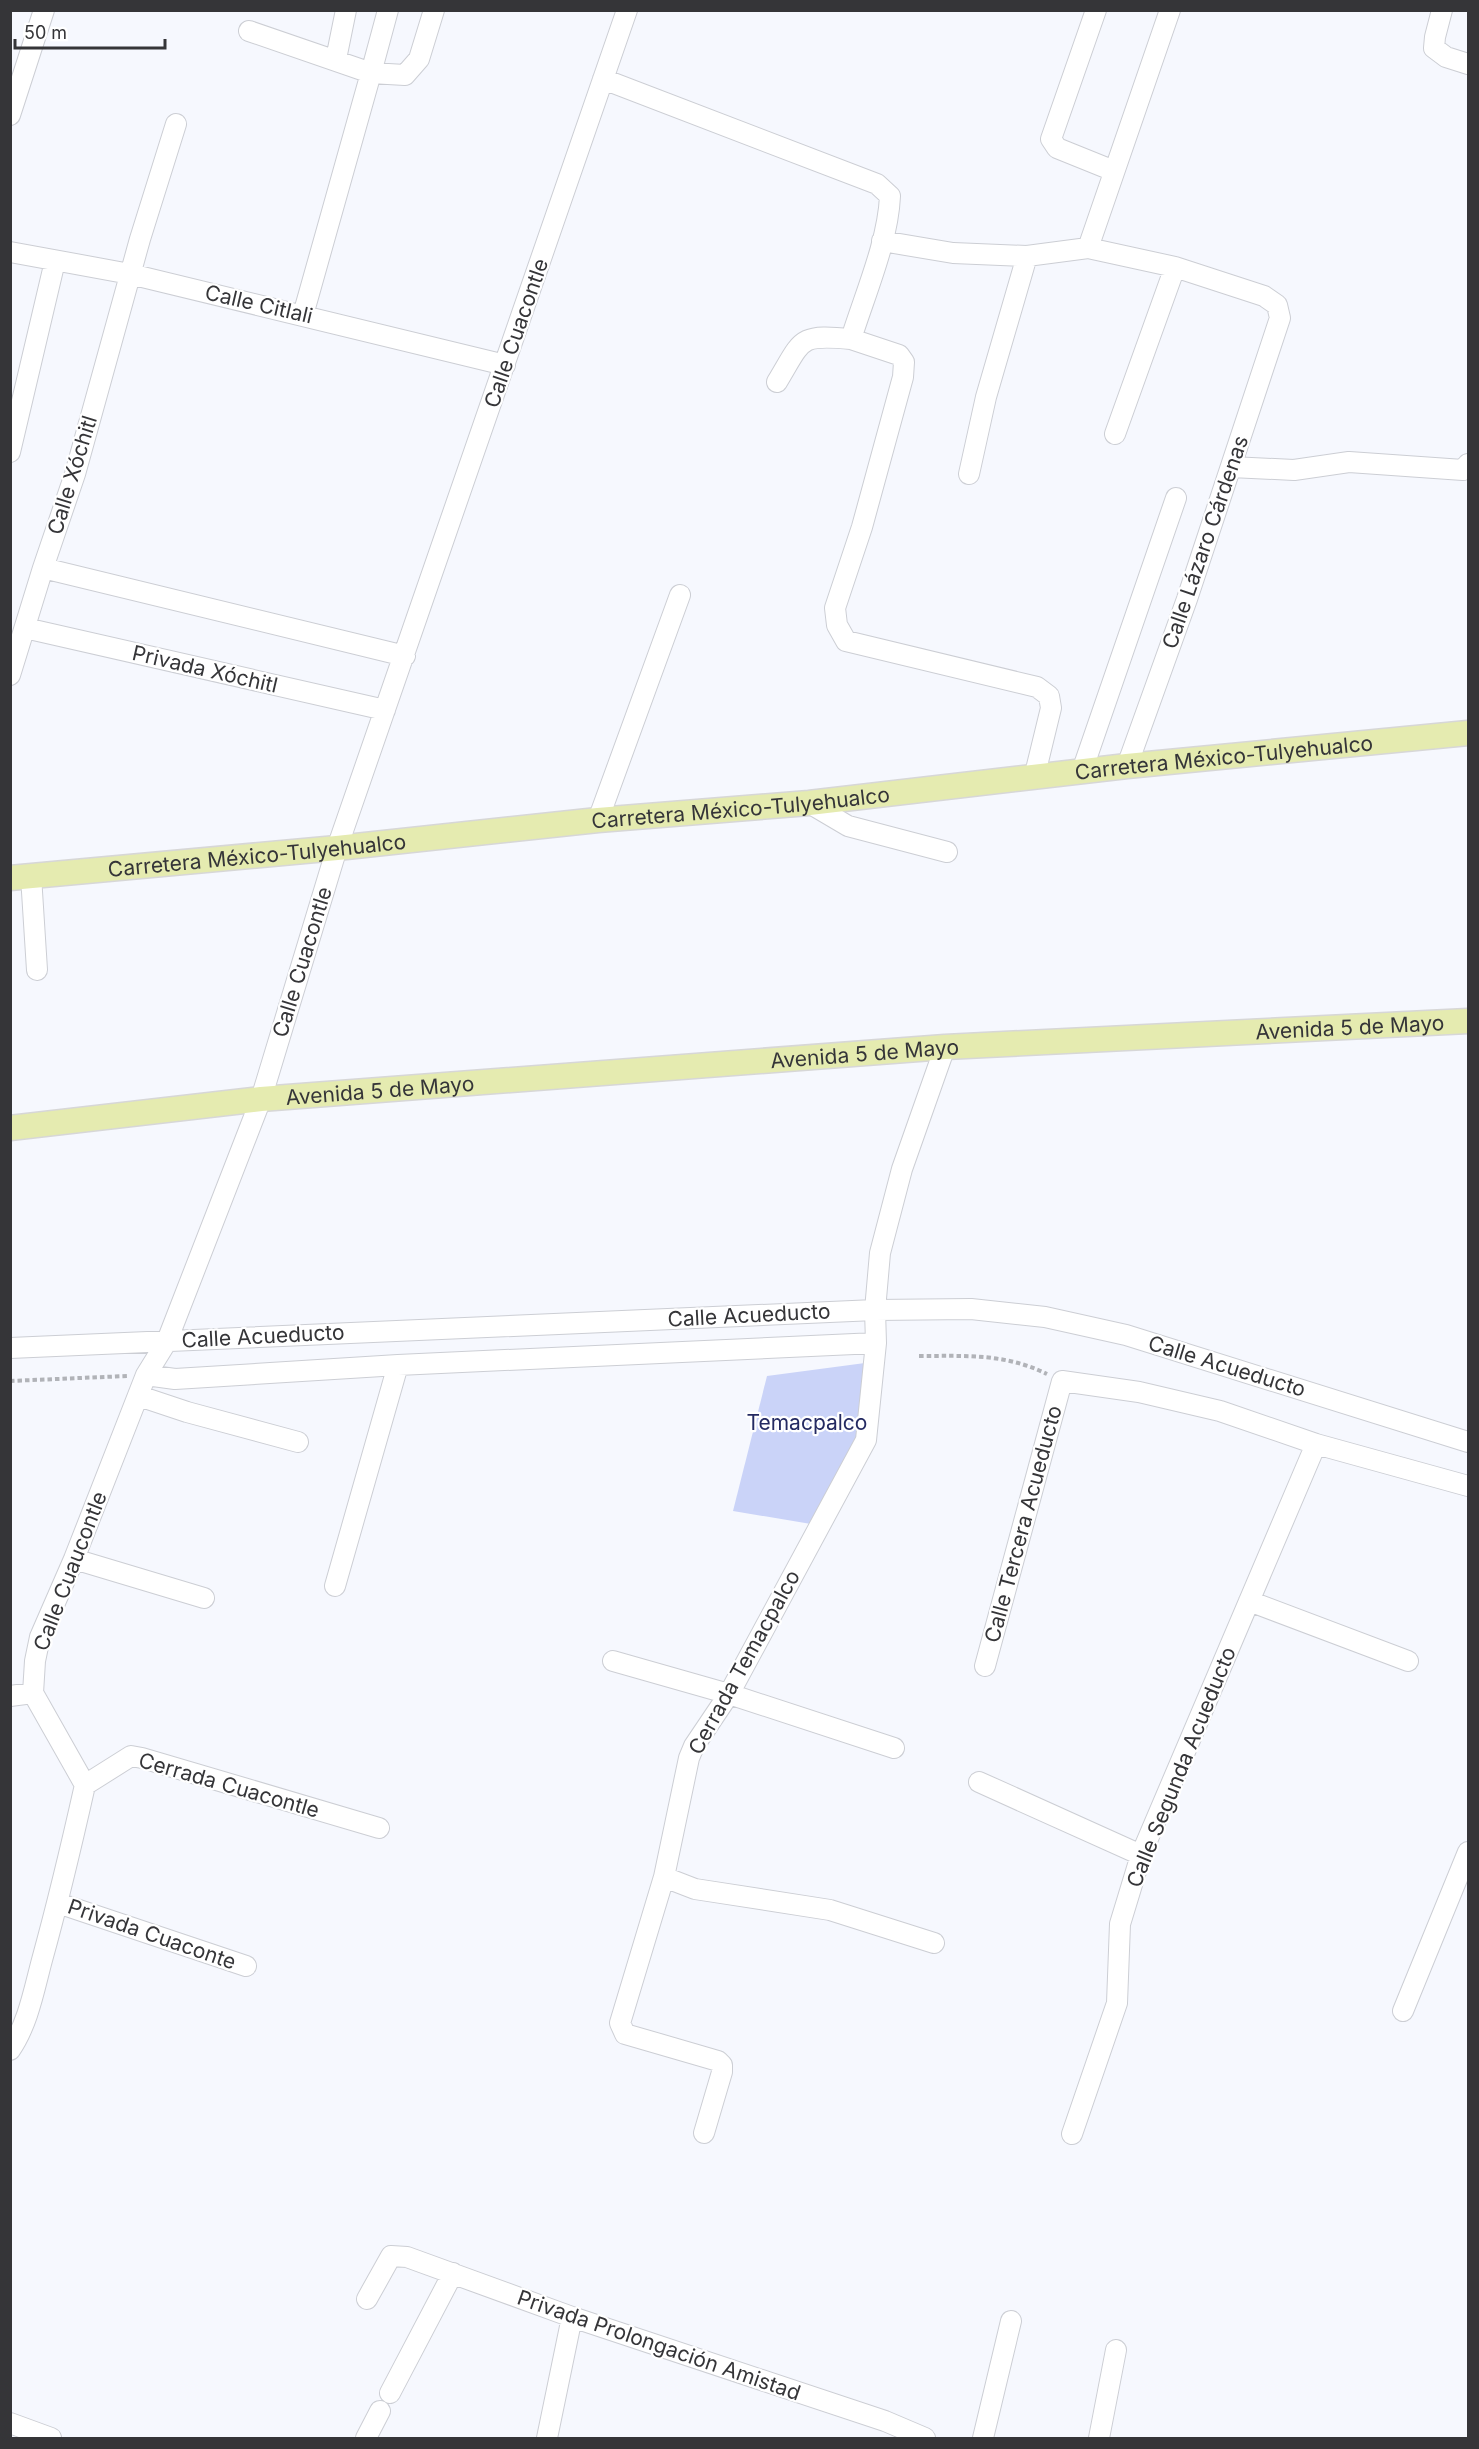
<svg xmlns="http://www.w3.org/2000/svg" width="1479" height="2449" font-family="Inter,sans-serif">
	<rect width="100%" height="100%" fill="#f6f8fe"/>
	<path fill="#cad3f8" d="M865 1363 857 1436 811 1524 733 1511 767 1376Z"/>
	<g fill="none" stroke-linecap="round" stroke-linejoin="round">
		<defs>
			<path id="minor" d="M388 10 371 73 405 75 419 59 434 10
				M1096 10 1051 139 1057 148 1114 171
				M1442 10 1435 37 1434 48 1446 57 1468 64
				M249 31 371 73 303 315
				M336 59 346 10
				M603 79 877 184 890 196C888 242 865 294 851 339 798 334 803 339 777 382
				M10 115 44 10
				M882 241 953 253 1027 256 1088 248 1175 267 1264 296 1277 305 1280 318 1187 599 1127 766
				M1088 248 1170 10
				M10 252 130 274 505 365
				M851 339 899 355 904 362 903 377 862 527 835 608 837 625 846 641 1037 687 1049 696 1051 708 1034 778
				M1115 434 1175 267
				M10 452 55 261
				M1231 467 1294 470 1349 462 1463 470 1468 464
				M969 474 986 397 1027 256
				M43 568 405 656
				M25 628 385 710
				M10 675 43 568 75 474 140 239 176 124
				M1082 771 1176 498
				M809 803 848 826 947 852
				M598 820 680 595
				M31 876 37 970
				M10 1348 875 1310 971 1309 1045 1317 1126 1335 1468 1442
				M146 1375 175 1379 398 1365 876 1343
				M139 1396 187 1412 298 1442
				M74 1559 204 1598
				M335 1586 398 1365
				M1249 1601 1408 1661
				M613 1661 729 1694 894 1748
				M985 1666 1062 1381 1139 1392 1220 1411 1316 1444 1468 1486
				M10 1696 33 1693
				M979 1782 1141 1855
				M85 1785 131 1756 142 1758 379 1828
				M664 1877 695 1889 830 1910 934 1943
				M58 1903 246 1966
				M1403 2011 1468 1852
				M10 2050C28 2024 34 1990 42 1960 58 1902 72 1843 85 1785L33 1693 35 1661 40 1637 74 1559 146 1375 167 1341 261 1099 337 848 627 10
				M704 2133 722 2072V2065L718 2061 625 2034 620 2023 664 1877 689 1758 694 1746 729 1694 866 1440 876 1343 875 1310 880 1253 902 1169 945 1047
				M1072 2134 1117 2003 1120 1924 1141 1855 1316 1444
				M367 2299 391 2256 407 2257 572 2317 885 2421 925 2438
				M390 2393 453 2273
				M10 2423 51 2438
				M366 2438 380 2411
				M547 2438 572 2317
				M983 2438 1011 2321
				M1099 2438 1116 2350"/>
			<g id="major">
				<path id="s1" d="M10 878 337 848 598 820 809 803 1127 766 1468 733"/>
				<path id="s2" d="M10 1128 261 1099 945 1047 1468 1021"/>
			</g>
		</defs>
		<use href="#minor" stroke="#ccced4" stroke-width="22"/>
		<use href="#major" stroke="#d7d7d7" stroke-width="27"/>
		<path stroke="#b1b3b8" stroke-width="4" stroke-dasharray="4.5 3" stroke-linecap="butt" d="M919 1356C965 1356 1004 1353 1047 1374
			M10 1381 127 1376"/>
		<use href="#minor" stroke="#fff" stroke-width="20"/>
		<use href="#major" stroke="#e5ebb0" stroke-width="24"/>
	</g>
	<g text-anchor="middle" dominant-baseline="central" stroke-width="4.5" stroke-linejoin="round" paint-order="stroke">
		<g font-size="21" fill="#353538" stroke="#fff">
			<text transform="translate(259 304) rotate(13)">Calle Citlali</text>
			<text transform="translate(516 333) rotate(-71)">Calle Cuacontle</text>
			<text transform="translate(72 475) rotate(-73)">Calle Xóchitl</text>
			<text transform="translate(1205 542) rotate(-71)">Calle Lázaro Cárdenas</text>
			<text transform="translate(205 669) rotate(13)">Privada Xóchitl</text>
			<text stroke="none"><textPath href="#s1" startOffset="1220">Carretera México-Tulyehualco</textPath></text>
			<text stroke="none"><textPath href="#s1" startOffset="734">Carretera México-Tulyehualco</textPath></text>
			<text stroke="none"><textPath href="#s1" startOffset="248">Carretera México-Tulyehualco</textPath></text>
			<text transform="translate(302 962) rotate(-73)">Calle Cuacontle</text>
			<text stroke="none"><textPath href="#s2" startOffset="1344">Avenida 5 de Mayo</textPath></text>
			<text stroke="none"><textPath href="#s2" startOffset="858">Avenida 5 de Mayo</textPath></text>
			<text stroke="none"><textPath href="#s2" startOffset="372">Avenida 5 de Mayo</textPath></text>
			<text transform="translate(749 1315) rotate(-3)">Calle Acueducto</text>
			<text transform="translate(263 1336) rotate(-3)">Calle Acueducto</text>
			<text transform="translate(1227 1366) rotate(17)">Calle Acueducto</text>
			<text transform="translate(1023 1524) rotate(-75)">Calle Tercera Acueducto</text>
			<text transform="translate(70 1571) rotate(-69)">Calle Cuaucontle</text>
			<text transform="translate(744 1662) rotate(-61)">Cerrada Temacpalco</text>
			<text transform="translate(1181 1767) rotate(-68)">Calle Segunda Acueducto</text>
			<text transform="translate(229 1785) rotate(16)">Cerrada Cuacontle</text>
			<text transform="translate(152 1934) rotate(19)">Privada Cuaconte</text>
			<text transform="translate(659 2345) rotate(19)">Privada Prolongación Amistad</text>
		</g>
		<g font-size="21" fill="#242a62" stroke="#fff">
			<text x="807" y="1422">Temacpalco</text>
		</g>
	</g>
	<rect width="1479" height="2449" fill="none" stroke="#353538" stroke-width="24"/>
	<path d="M15 39v9h150v-9" fill="none" stroke="#353538" stroke-width="3"/>
	<text x="24" y="39" font-size="18" fill="#353538" stroke="#ffffff" stroke-width="4.5" paint-order="stroke">50 m</text>
</svg>
